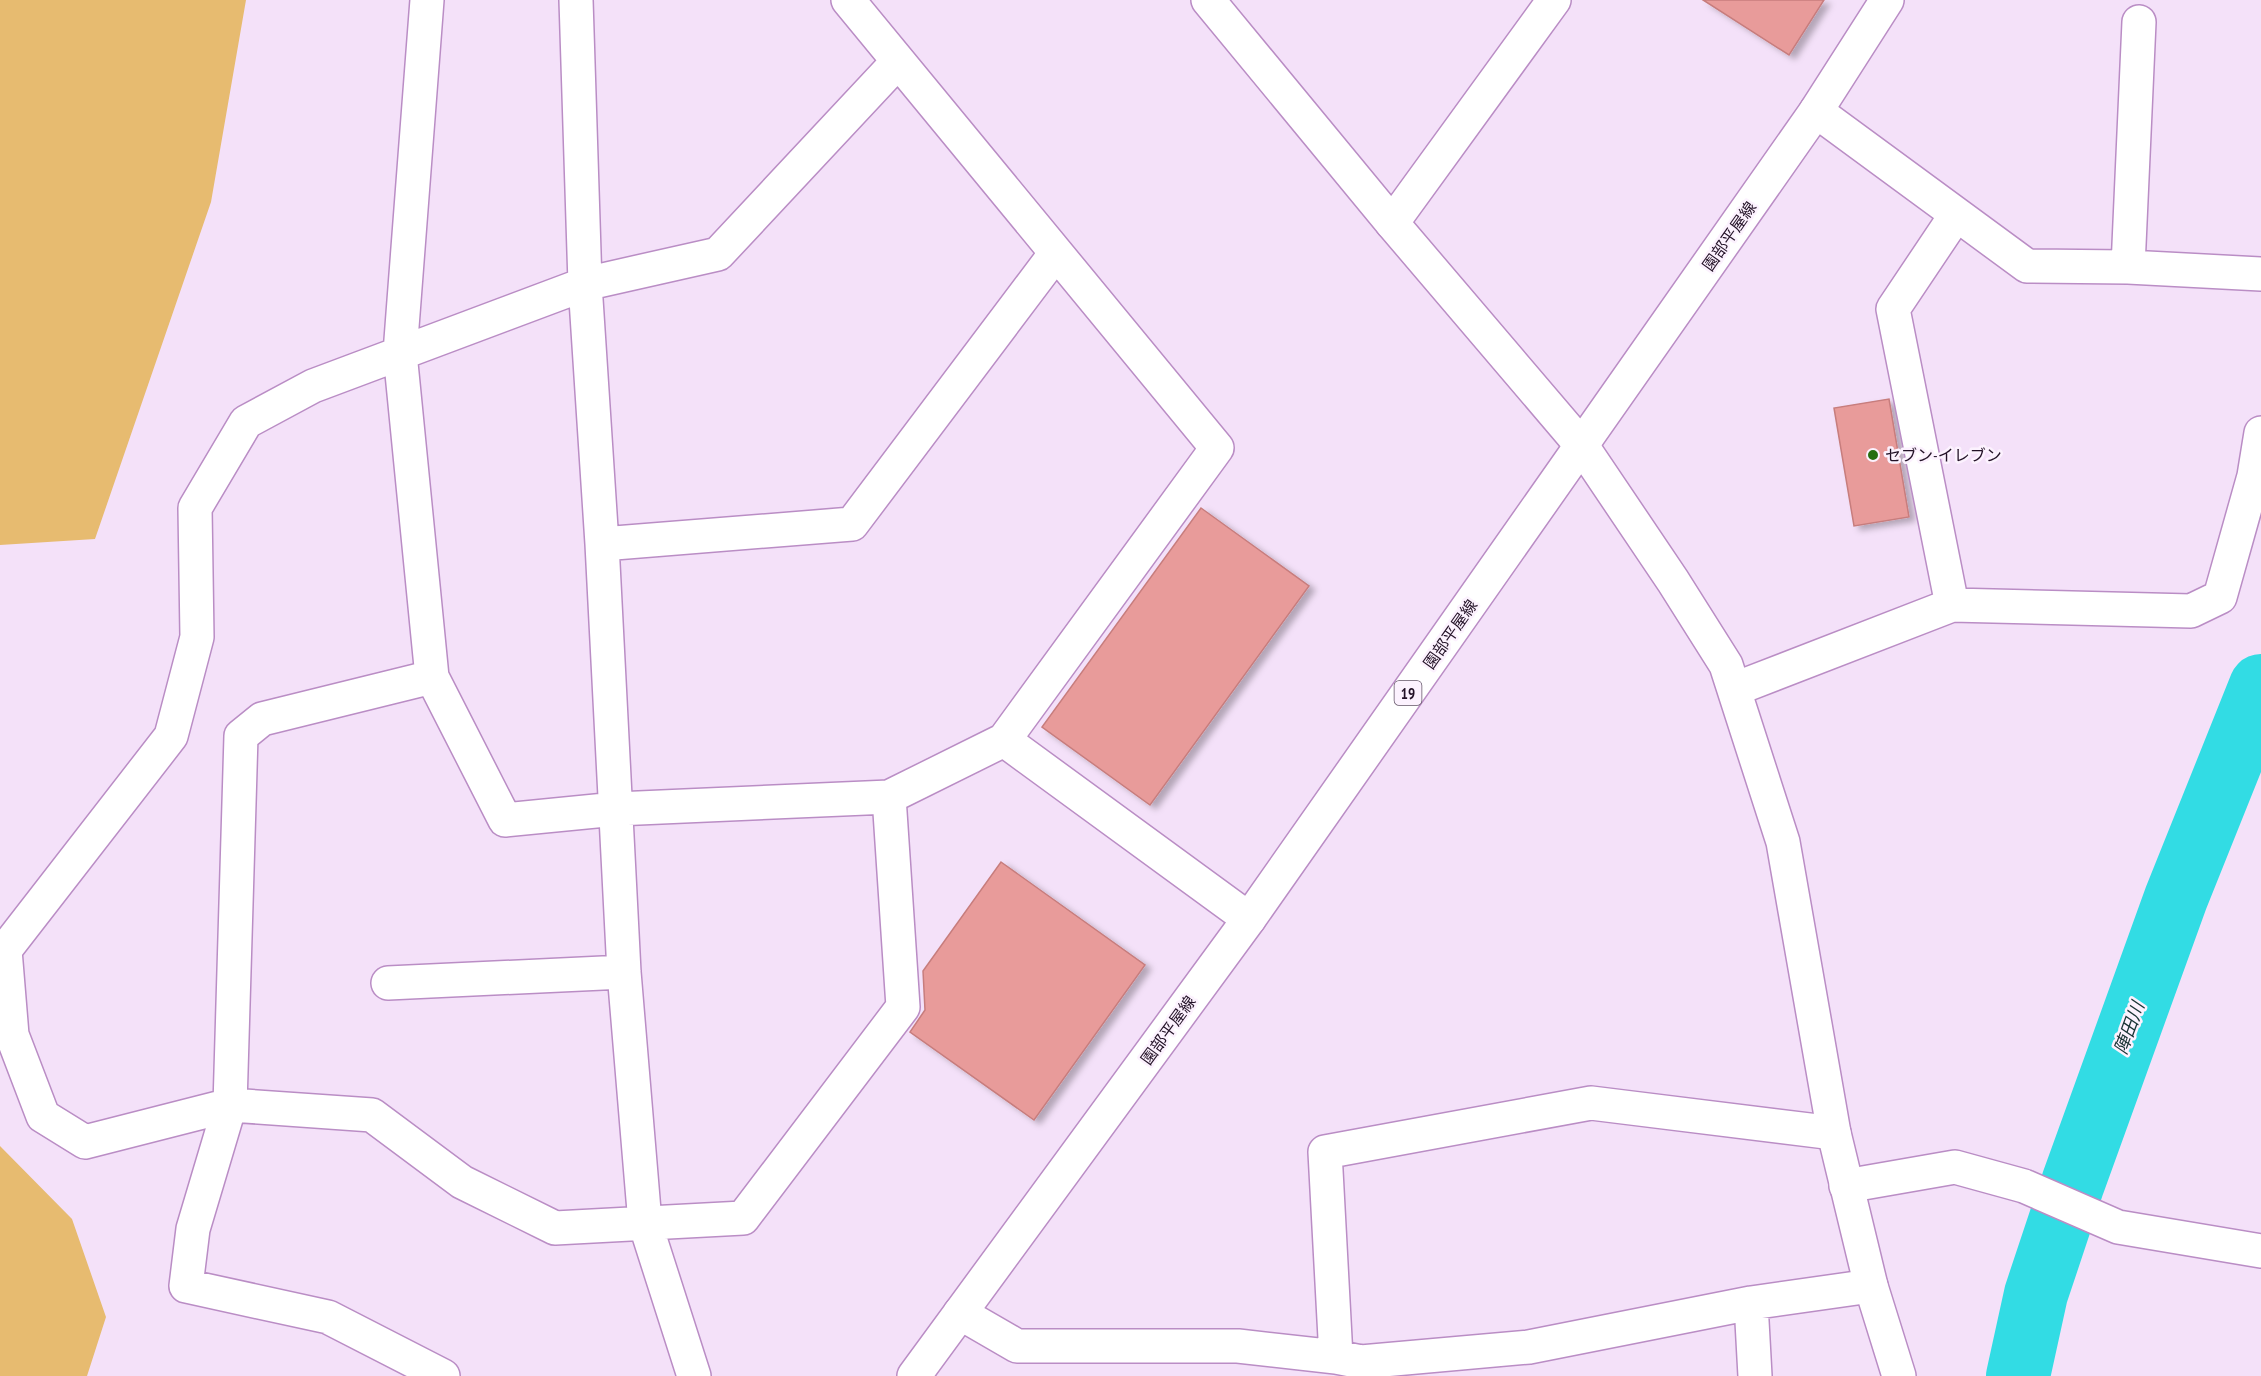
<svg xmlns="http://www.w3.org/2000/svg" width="2261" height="1376" font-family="'PT Sans Narrow','Noto Sans JP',sans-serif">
	<defs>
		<filter id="shadow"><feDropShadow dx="6" dy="4" stdDeviation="3" flood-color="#0004"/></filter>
	</defs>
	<rect width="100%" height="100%" fill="#f4e1f9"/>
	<path fill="#e7bb70" d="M0 0H246L211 202 95 539 0 545Z
		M0 1146 72 1219 106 1317 87 1376H0Z"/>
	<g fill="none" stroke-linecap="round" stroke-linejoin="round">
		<path stroke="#32dce4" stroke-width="64" d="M2018 1376 2036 1294 2073 1183 2176 898 2261 686"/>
	</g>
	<path fill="#e89b9a" stroke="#c77d7d" stroke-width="1.5" filter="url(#shadow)" d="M1703 0H1824L1789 55Z
		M1889 399 1909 517 1854 526 1834 408Z
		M1201 508 1309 586 1150 805 1042 727Z
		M1001 862 1145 965 1034 1120 910 1032 925 1010 923 971Z"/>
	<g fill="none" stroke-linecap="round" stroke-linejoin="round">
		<defs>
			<path id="street" d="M427 0 400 353 432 677 505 820 616 809 889 797
				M576 0 585 284 602 544 624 972 645 1223 694 1376
				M848 0 1217 448 1004 740 889 797 903 1007 743 1218 555 1228 462 1182 372 1115 230 1105 85 1142 43 1116 12 1035 5 950 171 736 197 637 195 508 246 422 313 386 585 284 718 254 890 70
				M1816 111 2027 266 2128 267 2261 274
				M1956 215 1893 309 1952 605 2191 611 2220 597 2254 476 2261 433
				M1392 223 1554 0
				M2128 267 2139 22
				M602 544 852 524 1056 253
				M432 677 262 719 241 736 230 1105 193 1229 186 1286 328 1317 443 1376
				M1735 689 1952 605
				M1004 740 1249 919
				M388 983 624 972
				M1846 1186 1955 1167 2024 1186 2118 1227 2261 1251
				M1751 1303 1755 1376
				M960 1313 1017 1346H1238L1336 1357 1361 1362 1529 1347 1751 1303 1871 1286
				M1336 1357 1325 1152 1591 1103 1834 1133"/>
			<path id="secondary" d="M1208 0 1392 223 1582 446 1673 581 1726 665 1783 842 1834 1133 1871 1286 1899 1376"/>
			<path id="primary" d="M914 1376 1249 919 1816 111 1887 0"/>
		</defs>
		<use href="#street" stroke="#ba8dc5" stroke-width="36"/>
		<use href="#secondary" stroke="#ba8dc5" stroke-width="36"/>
		<use href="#primary" stroke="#ba8dc5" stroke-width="36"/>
		<use href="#street" stroke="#fff" stroke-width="33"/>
		<use href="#secondary" stroke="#fff" stroke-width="33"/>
		<use href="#primary" stroke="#fff" stroke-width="33"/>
	</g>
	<circle fill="#266f10" stroke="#fcf2fe" stroke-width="2" cx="1873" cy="455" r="6"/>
	<g text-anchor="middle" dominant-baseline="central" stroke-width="5" stroke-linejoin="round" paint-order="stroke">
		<rect fill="#fcf2fe" stroke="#635467" stroke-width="1.5" x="1394.5" y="681" width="27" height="24" rx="4.5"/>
		<g font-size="15" font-weight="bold" fill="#221126">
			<text x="1408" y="693">19</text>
		</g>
		<g font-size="16" fill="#221126" stroke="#fcf2fe">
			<text transform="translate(1729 236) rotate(-55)">園部平屋線</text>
			<text transform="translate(1450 634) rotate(-55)">園部平屋線</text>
			<text transform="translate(1168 1030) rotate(-54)">園部平屋線</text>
		</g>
		<g font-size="16" fill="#221126" stroke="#fcf2fe" text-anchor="start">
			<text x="1885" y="455">セブン-イレブン</text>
		</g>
		<g font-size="18" font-style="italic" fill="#193334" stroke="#fcf2fe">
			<text transform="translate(2129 1028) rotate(-70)">陣田川</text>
		</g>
	</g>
</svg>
